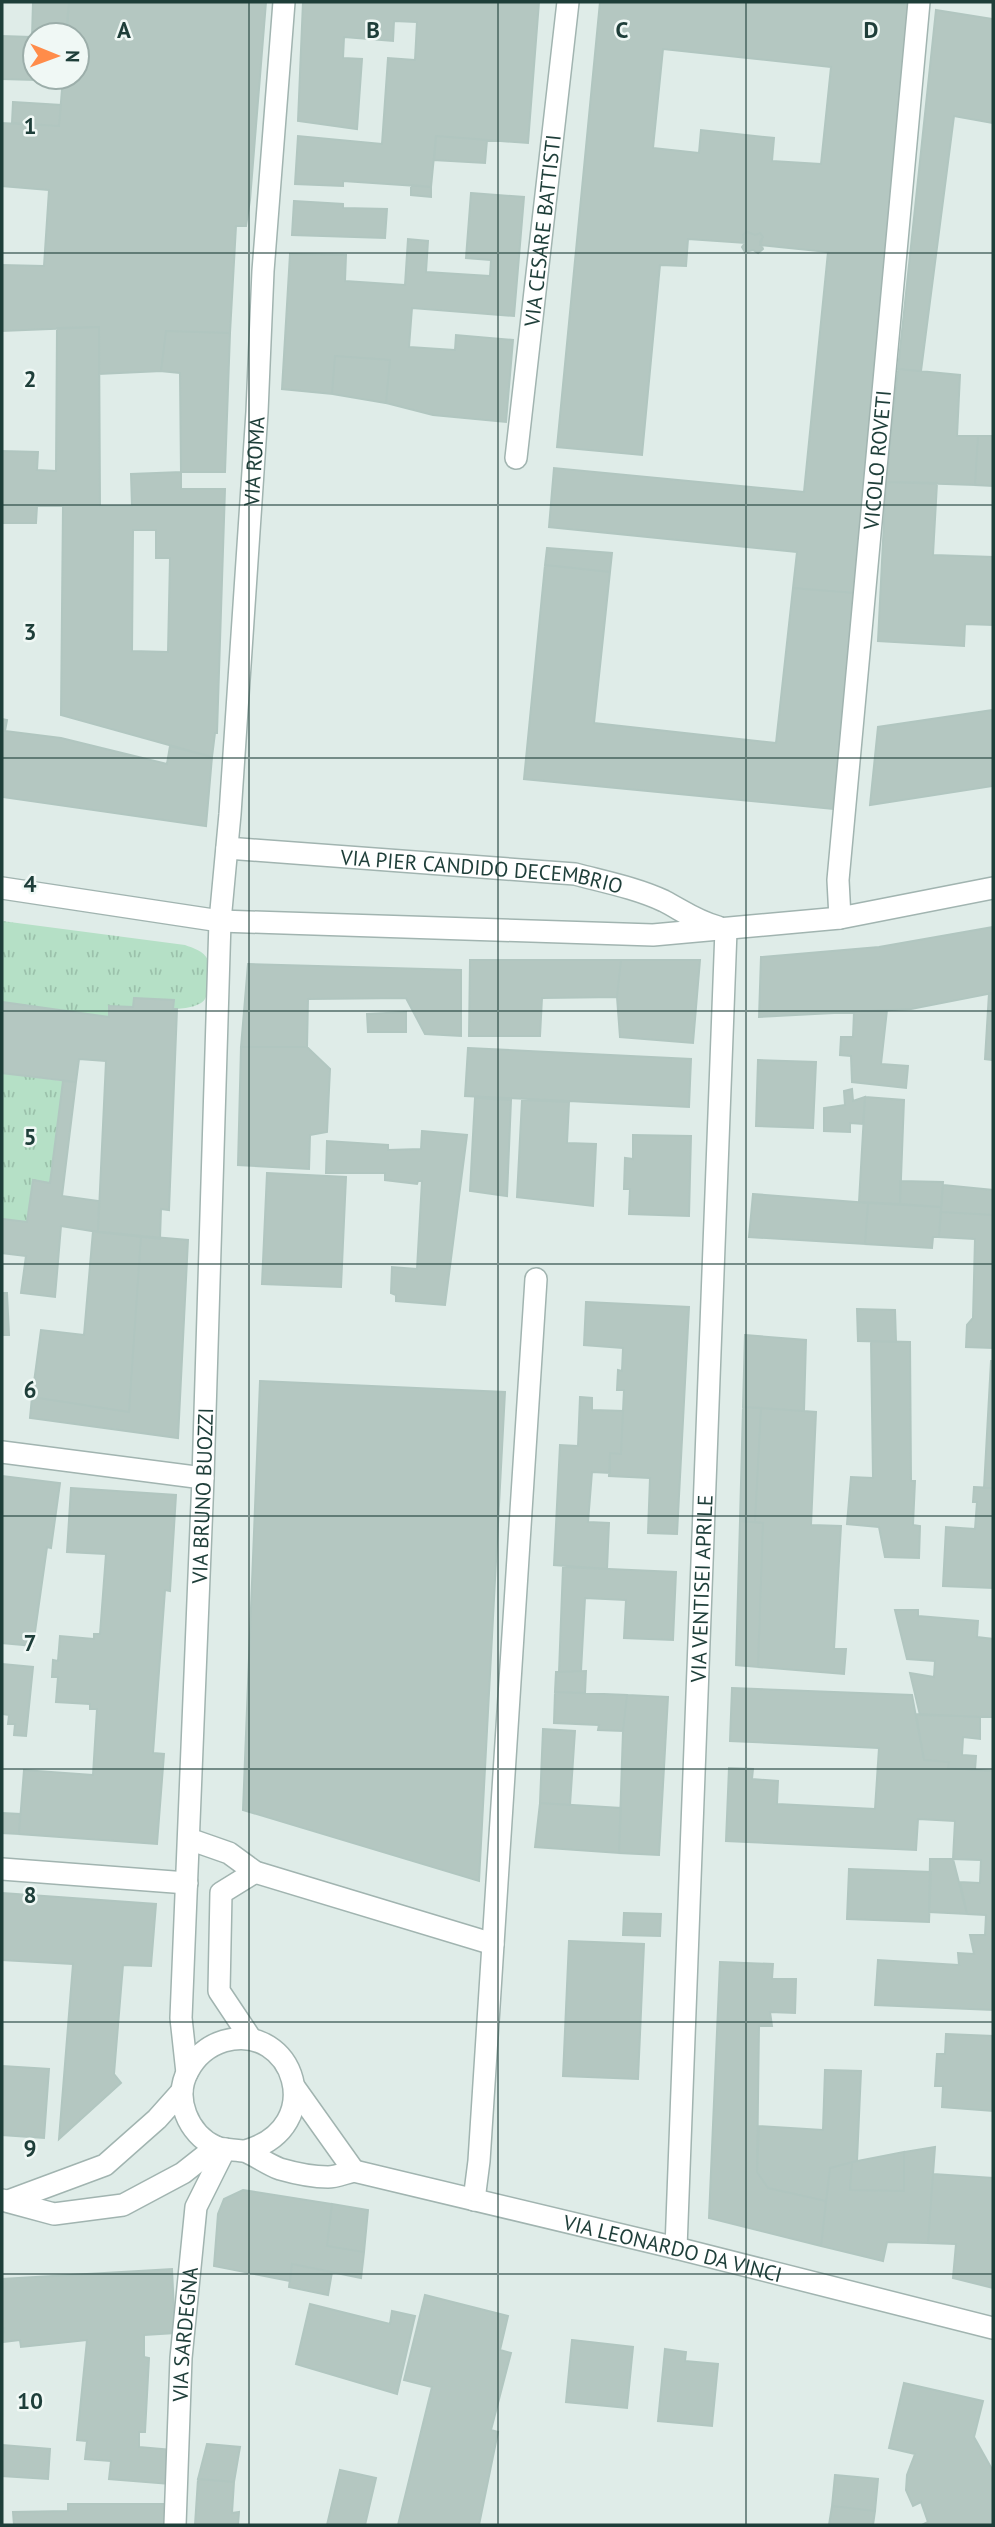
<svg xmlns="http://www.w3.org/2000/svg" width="995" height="2527" font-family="'PT Sans',sans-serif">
	<defs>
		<pattern id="grass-tufts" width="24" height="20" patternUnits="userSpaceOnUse" patternTransform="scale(1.75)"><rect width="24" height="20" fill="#b5e0c6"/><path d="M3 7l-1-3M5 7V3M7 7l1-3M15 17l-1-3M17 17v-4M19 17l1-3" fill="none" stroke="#9bc1ab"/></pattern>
	</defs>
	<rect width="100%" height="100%" fill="#dfece8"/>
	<path fill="url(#grass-tufts)" d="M2 921 185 945C193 948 204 951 208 960 212 969 210 991 205 999 200 1007 182 1009 173 1009V1000L134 998 133 1007 109 1006V1017L2 1002Z
		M2 1073 63 1081 50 1183 33 1181 27 1222 2 1219Z"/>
	<path fill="#b4c7c1" stroke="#b1c6c0" stroke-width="2" fill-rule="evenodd" d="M33 2H69L67 32H36V80L2 79V36L32 37Z
		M69 2H266L250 200 246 226H236L230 333 166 331 161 371 99 374V327L2 331V265L44 266 49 190 2 186V123L59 126 63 77H77V35H66Z
		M303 2H539L528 143 436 136 431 187 343 181V186L295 184 298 136 382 144 388 58 415 60 417 22 394 21 393 41 344 37 343 58 362 59 357 129 298 121Z
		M600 2H885L913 5 855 593 793 588 797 552 549 527 554 468 804 492 828 252 760 245 763 237 760 233 755 235 747 232 743 235 745 243 688 239 686 266 660 265 642 455 557 447ZM663 49 831 67 821 164 772 161 774 138 701 130 699 153 653 148Z
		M936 10 993 19V123L954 116 921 371 898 369Z
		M13 102 61 105 59 126 12 123Z
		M436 136 487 140 485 163 434 160Z
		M411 185 431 187V197L411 195Z
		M471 193 524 197 514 316 412 308 409 347 455 350 456 335 513 340 506 422 433 415 386 403 390 360 335 356 332 394 282 389 290 254 346 255 345 281 405 285 408 239 428 241 426 272 490 276 491 260 466 258Z
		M294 201 343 204V208L387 209 385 238 292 235Z
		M747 232 755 235 760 233 763 237 760 242 763 249 758 253 753 250 745 252 742 247 745 243 743 235Z
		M99 327 100 506H132L131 474 181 472V489H225L217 733H215L212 757 61 715 63 506H37L36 523H2V451L38 452 37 470 56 471 57 328ZM133 530H156V558H170L168 652 132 651Z
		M166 331 230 333 225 472H181L180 373 161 371Z
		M335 356 390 360 386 403 332 394Z
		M898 369 960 375 957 436H978L975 485 886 482Z
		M978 436H993V486L975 485Z
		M886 482 937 483 933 555 993 557V625L965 624 964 646 878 641Z
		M547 548 612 553 610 572 545 565Z
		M545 565 610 572 594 723 776 743 793 588 855 593 833 809 524 779Z
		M993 710V786L870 805 878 727Z
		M2 719 7 720 5 731 61 738 167 764 170 746 212 757 206 826 2 797Z
		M993 927V993L911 1009 759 1017 761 957 879 947Z
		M470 960H621L617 997 542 998 540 1036H469Z
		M621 960H700L693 1043 620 1037 617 997Z
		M248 964 461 970V1036L425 1034 406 998 308 999 307 1047H241Z
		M989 993H993V1060L985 1059Z
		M134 998 174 1000 173 1009H177L169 1210 161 1209 160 1239 98 1232 106 1061 79 1059 76 1082 2 1073V1002L109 1017V1006L133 1007Z
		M887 1010 881 1064 908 1066 906 1088 852 1082 851 1056 840 1055 841 1037H853L854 1012Z
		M406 1012V1032H368L367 1014Z
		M241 1047H307L330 1069 327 1132 310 1135 309 1169 238 1165Z
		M468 1048 691 1059 689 1107 465 1096Z
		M758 1060 816 1062 813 1128 756 1126Z
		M63 1081 76 1082 62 1196 99 1201 98 1232 61 1226 55 1297 21 1293 26 1256 2 1253V1219L27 1222 33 1180 50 1183Z
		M852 1089 853 1101 865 1097 863 1124 850 1123V1132L824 1131V1108L845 1105 844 1091Z
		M865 1097 904 1100 900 1204 859 1202Z
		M475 1098 511 1100 507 1196 470 1191Z
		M522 1100 569 1102 567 1143 596 1144 593 1206 517 1197Z
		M422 1131 467 1135 445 1305 396 1301V1295L391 1293 392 1267 417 1269 422 1181H418L417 1184 385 1180V1173H326L327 1141 388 1145V1150L421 1149Z
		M633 1135 691 1136 689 1216 629 1214 630 1189H624L625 1158 633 1159Z
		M267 1173 346 1177 341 1287 262 1284Z
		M900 1181 943 1182 941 1207 900 1204Z
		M943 1185 993 1190V1215L941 1212Z
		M753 1194 868 1203 865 1244 749 1237Z
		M868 1203 941 1207 939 1237H933L932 1248 865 1244Z
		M941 1212 993 1215V1348L966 1347 967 1325 973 1318 975 1239 939 1237Z
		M93 1231 141 1236 129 1412 32 1397 41 1330 84 1335Z
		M141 1236 188 1240 178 1438 30 1418 32 1397 129 1412Z
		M2 1293H7L9 1335H2Z
		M586 1302 689 1307 677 1534 648 1533 650 1478 609 1476 610 1453 621 1454 624 1390H617L618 1370 622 1371 623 1348 584 1345Z
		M857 1309 895 1310 896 1342 858 1341Z
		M745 1335 806 1340 804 1411 743 1407Z
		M871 1341 910 1342 911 1481H915L913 1525 920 1526 919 1558 885 1557 879 1527 847 1524 851 1477 873 1478Z
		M991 1361H993V1488H984Z
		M260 1381 505 1392 479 1881 243 1810Z
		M580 1397 592 1398V1410L623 1411 621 1454 610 1453V1473L592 1472 588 1522 609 1523 607 1569 554 1565 560 1445 578 1446Z
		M743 1407 761 1408 755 1522 740 1521Z
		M761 1408 816 1412 811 1525 841 1526 834 1649H846L844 1674 758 1667 763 1523 755 1522Z
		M2 1476 60 1483 51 1548 47 1547 33 1646 2 1643Z
		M974 1487 993 1488V1588L943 1586 946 1527 975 1529 977 1502H973Z
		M71 1488 176 1495 170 1591 165 1590 153 1753 164 1754 157 1844 19 1834 24 1770 93 1775 97 1709H90V1704L56 1702 58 1677H52L53 1660 58 1661 60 1636 94 1639V1634H100L106 1554 67 1552Z
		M740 1521 763 1523 758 1667 736 1665Z
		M563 1567 676 1572 673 1640 624 1638 626 1600 585 1598 581 1671 559 1672Z
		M895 1610H918V1616L978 1621 977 1637 993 1639V1717L920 1715 910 1673 934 1677 935 1661 907 1659Z
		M2 1664 33 1667 26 1736 14 1735 15 1724H8L9 1715 2 1714Z
		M586 1671 585 1693 555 1692 556 1672Z
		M732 1688 912 1695 924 1760 949 1762 948 1768 993 1771V2010L875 2005 878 1960 959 1965 958 1953 974 1954 970 1935H985L986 1915 967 1914 960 1882 980 1883 981 1860 953 1859 955 1821 918 1819 916 1850 726 1841 729 1768 753 1769 752 1779 778 1781 777 1804 875 1809 879 1748 730 1741Z
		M555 1692 627 1695 623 1731 598 1730 599 1725 554 1723Z
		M627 1695 668 1697 659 1855 619 1853 623 1731Z
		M916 1714 980 1717V1739L963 1737 962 1755 976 1756 975 1770 948 1768 949 1762 924 1760Z
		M543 1729 575 1731 570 1805 540 1803Z
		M540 1803 621 1808 619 1853 535 1847Z
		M2 1813 20 1814 19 1834 2 1833Z
		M930 1859H953L967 1914 929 1912Z
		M849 1869 931 1872 929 1922 847 1919Z
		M2 1893 156 1904 151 1966 123 1965 114 2074 121 2083 59 2139 73 1964 2 1960Z
		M624 1913 661 1914 660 1936 623 1935Z
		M569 1941 644 1944 638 2079 563 2076Z
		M720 1962 773 1964 772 1979H796L795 2013 770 2012 772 2026H759L757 2172 768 2188 826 2201 821 2246 709 2218Z
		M946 2034 993 2036V2111L942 2107 943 2086H935L937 2054H945Z
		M2 2066 49 2069 44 2138 2 2135Z
		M825 2070 861 2071 857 2161 830 2168 826 2201 768 2188 757 2172 759 2126 823 2130Z
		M935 2147 928 2243 887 2242 883 2261 821 2246 830 2168 852 2162 850 2190 904 2191V2152Z
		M904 2152V2191L850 2190 852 2162Z
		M933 2174 993 2178V2288L953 2278 956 2244 928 2243Z
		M243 2190 332 2204 327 2246 364 2252 361 2278 292 2264 290 2281 214 2266 218 2214 224 2199Z
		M332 2204 368 2210 364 2252 327 2246Z
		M292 2264 332 2272 328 2295 289 2287Z
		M172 2269 175 2333 144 2335V2357L149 2358 145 2432H139V2447L172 2450 170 2484 109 2479 111 2461 85 2459 87 2441 77 2440 87 2340 21 2347 20 2340 2 2342 4 2328H2V2279Z
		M425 2295 508 2316 500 2350 511 2353 491 2430 498 2432 479 2525H398L432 2387 404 2380Z
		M310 2304 390 2324 392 2311 415 2316 397 2394 296 2364Z
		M572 2340 633 2347 627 2408 566 2402Z
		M665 2349 686 2352 685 2361 718 2364 712 2426 658 2421Z
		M904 2383 983 2401 974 2437 993 2471V2525H922L928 2522 921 2502 913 2506 906 2490 907 2475 915 2454 889 2448Z
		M207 2444 240 2447 234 2482 198 2479Z
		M2 2445 50 2449 48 2479 2 2476Z
		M340 2470 376 2478 365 2525H327Z
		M835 2475 878 2479 875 2511 832 2506Z
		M198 2479 234 2482 232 2513 239 2512 238 2525H195Z
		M68 2504H170L169 2525H14L13 2512 68 2511Z
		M832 2506 875 2511 873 2525H829Z"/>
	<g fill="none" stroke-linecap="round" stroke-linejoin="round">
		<defs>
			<g id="minor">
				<path id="s1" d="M516 458 568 2"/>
				<path id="s2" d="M227 848 575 874C605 882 636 888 664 901 683 911 696 921 718 927"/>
				<path d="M2 888 220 921 653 935 840 918 993 888"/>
				<path id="s3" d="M840 918 838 880 919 2"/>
				<path d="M2 1452 203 1478"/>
				<path d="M189 1839 229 1853 255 1872 493 1944"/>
				<path d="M2 1869 187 1883"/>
				<path d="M251 2039 219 1991 221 1893 255 1872"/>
				<path id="s4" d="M187 2073 181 2018 203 1478 220 921 230 814 257 412 263 271 284 2"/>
				<path d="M295 2088 354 2171"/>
				<path id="s5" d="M245 2151C330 2127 293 2021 224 2041 208 2046 196 2056 188 2071 173 2098 188 2134 216 2147 226 2151 237 2149 247 2152 258 2157 269 2165 280 2169 294 2173 314 2177 328 2177 336 2177 345 2173 354 2171L676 2248 993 2328"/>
				<path d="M2 2200 54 2214 123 2205 183 2173 216 2147"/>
				<path d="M474 2200 479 2161 536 1279"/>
				<path d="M8 2201 105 2165 157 2119 182 2091"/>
				<path id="s6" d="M676 2248 726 930"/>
				<path id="s7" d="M175 2525 181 2358 196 2207 225 2149"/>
			</g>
		</defs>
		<use href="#minor" stroke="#a1b4b0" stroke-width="24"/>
		<use href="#minor" stroke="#fff" stroke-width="21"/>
	</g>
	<path fill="none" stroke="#1e3e39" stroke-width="2" stroke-opacity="0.55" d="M249 2V2525M498 2V2525M746 2V2525M2 253H993M2 505H993M2 758H993M2 1011H993M2 1264H993M2 1516H993M2 1769H993M2 2022H993M2 2274H993"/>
	<g text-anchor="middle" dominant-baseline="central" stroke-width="5" stroke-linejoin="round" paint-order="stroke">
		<g font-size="21" fill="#1e3e39" stroke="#f0f8f5">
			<text stroke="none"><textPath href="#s1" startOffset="229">VIA CESARE BATTISTI</textPath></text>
			<text stroke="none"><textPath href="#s3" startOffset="460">VICOLO ROVETI</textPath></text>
			<text stroke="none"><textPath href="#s4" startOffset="1614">VIA ROMA</textPath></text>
			<text stroke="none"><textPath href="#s2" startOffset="256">VIA PIER CANDIDO DECEMBRIO</textPath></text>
			<text stroke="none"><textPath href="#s4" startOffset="578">VIA BRUNO BUOZZI</textPath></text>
			<text stroke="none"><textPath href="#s6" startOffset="660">VIA VENTISEI APRILE</textPath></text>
			<text stroke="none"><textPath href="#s5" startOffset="794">VIA LEONARDO DA VINCI</textPath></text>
			<text stroke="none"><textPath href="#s7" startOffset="191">VIA SARDEGNA</textPath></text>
		</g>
	</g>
	<g font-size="23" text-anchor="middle" font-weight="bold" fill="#1e3e39" stroke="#f0f8f5" stroke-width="5" stroke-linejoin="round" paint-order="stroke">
		<text x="124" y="38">A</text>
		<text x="373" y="38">B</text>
		<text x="622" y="38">C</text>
		<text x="871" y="38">D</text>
		<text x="30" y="134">1</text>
		<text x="30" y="387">2</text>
		<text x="30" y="640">3</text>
		<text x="30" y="892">4</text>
		<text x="30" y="1145">5</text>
		<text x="30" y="1398">6</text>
		<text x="30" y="1651">7</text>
		<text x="30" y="1903">8</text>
		<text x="30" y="2156">9</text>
		<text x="30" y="2409">10</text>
	</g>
	<rect width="995" height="2527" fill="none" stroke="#1e3e39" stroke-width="7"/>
	<g transform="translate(56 56) rotate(91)"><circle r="33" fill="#f0f8f5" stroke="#9caeaa" stroke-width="2"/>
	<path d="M0-5L12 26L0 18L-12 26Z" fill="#ff8c4a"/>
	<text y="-10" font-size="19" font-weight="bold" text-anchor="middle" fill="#1e3e39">N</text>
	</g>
</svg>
